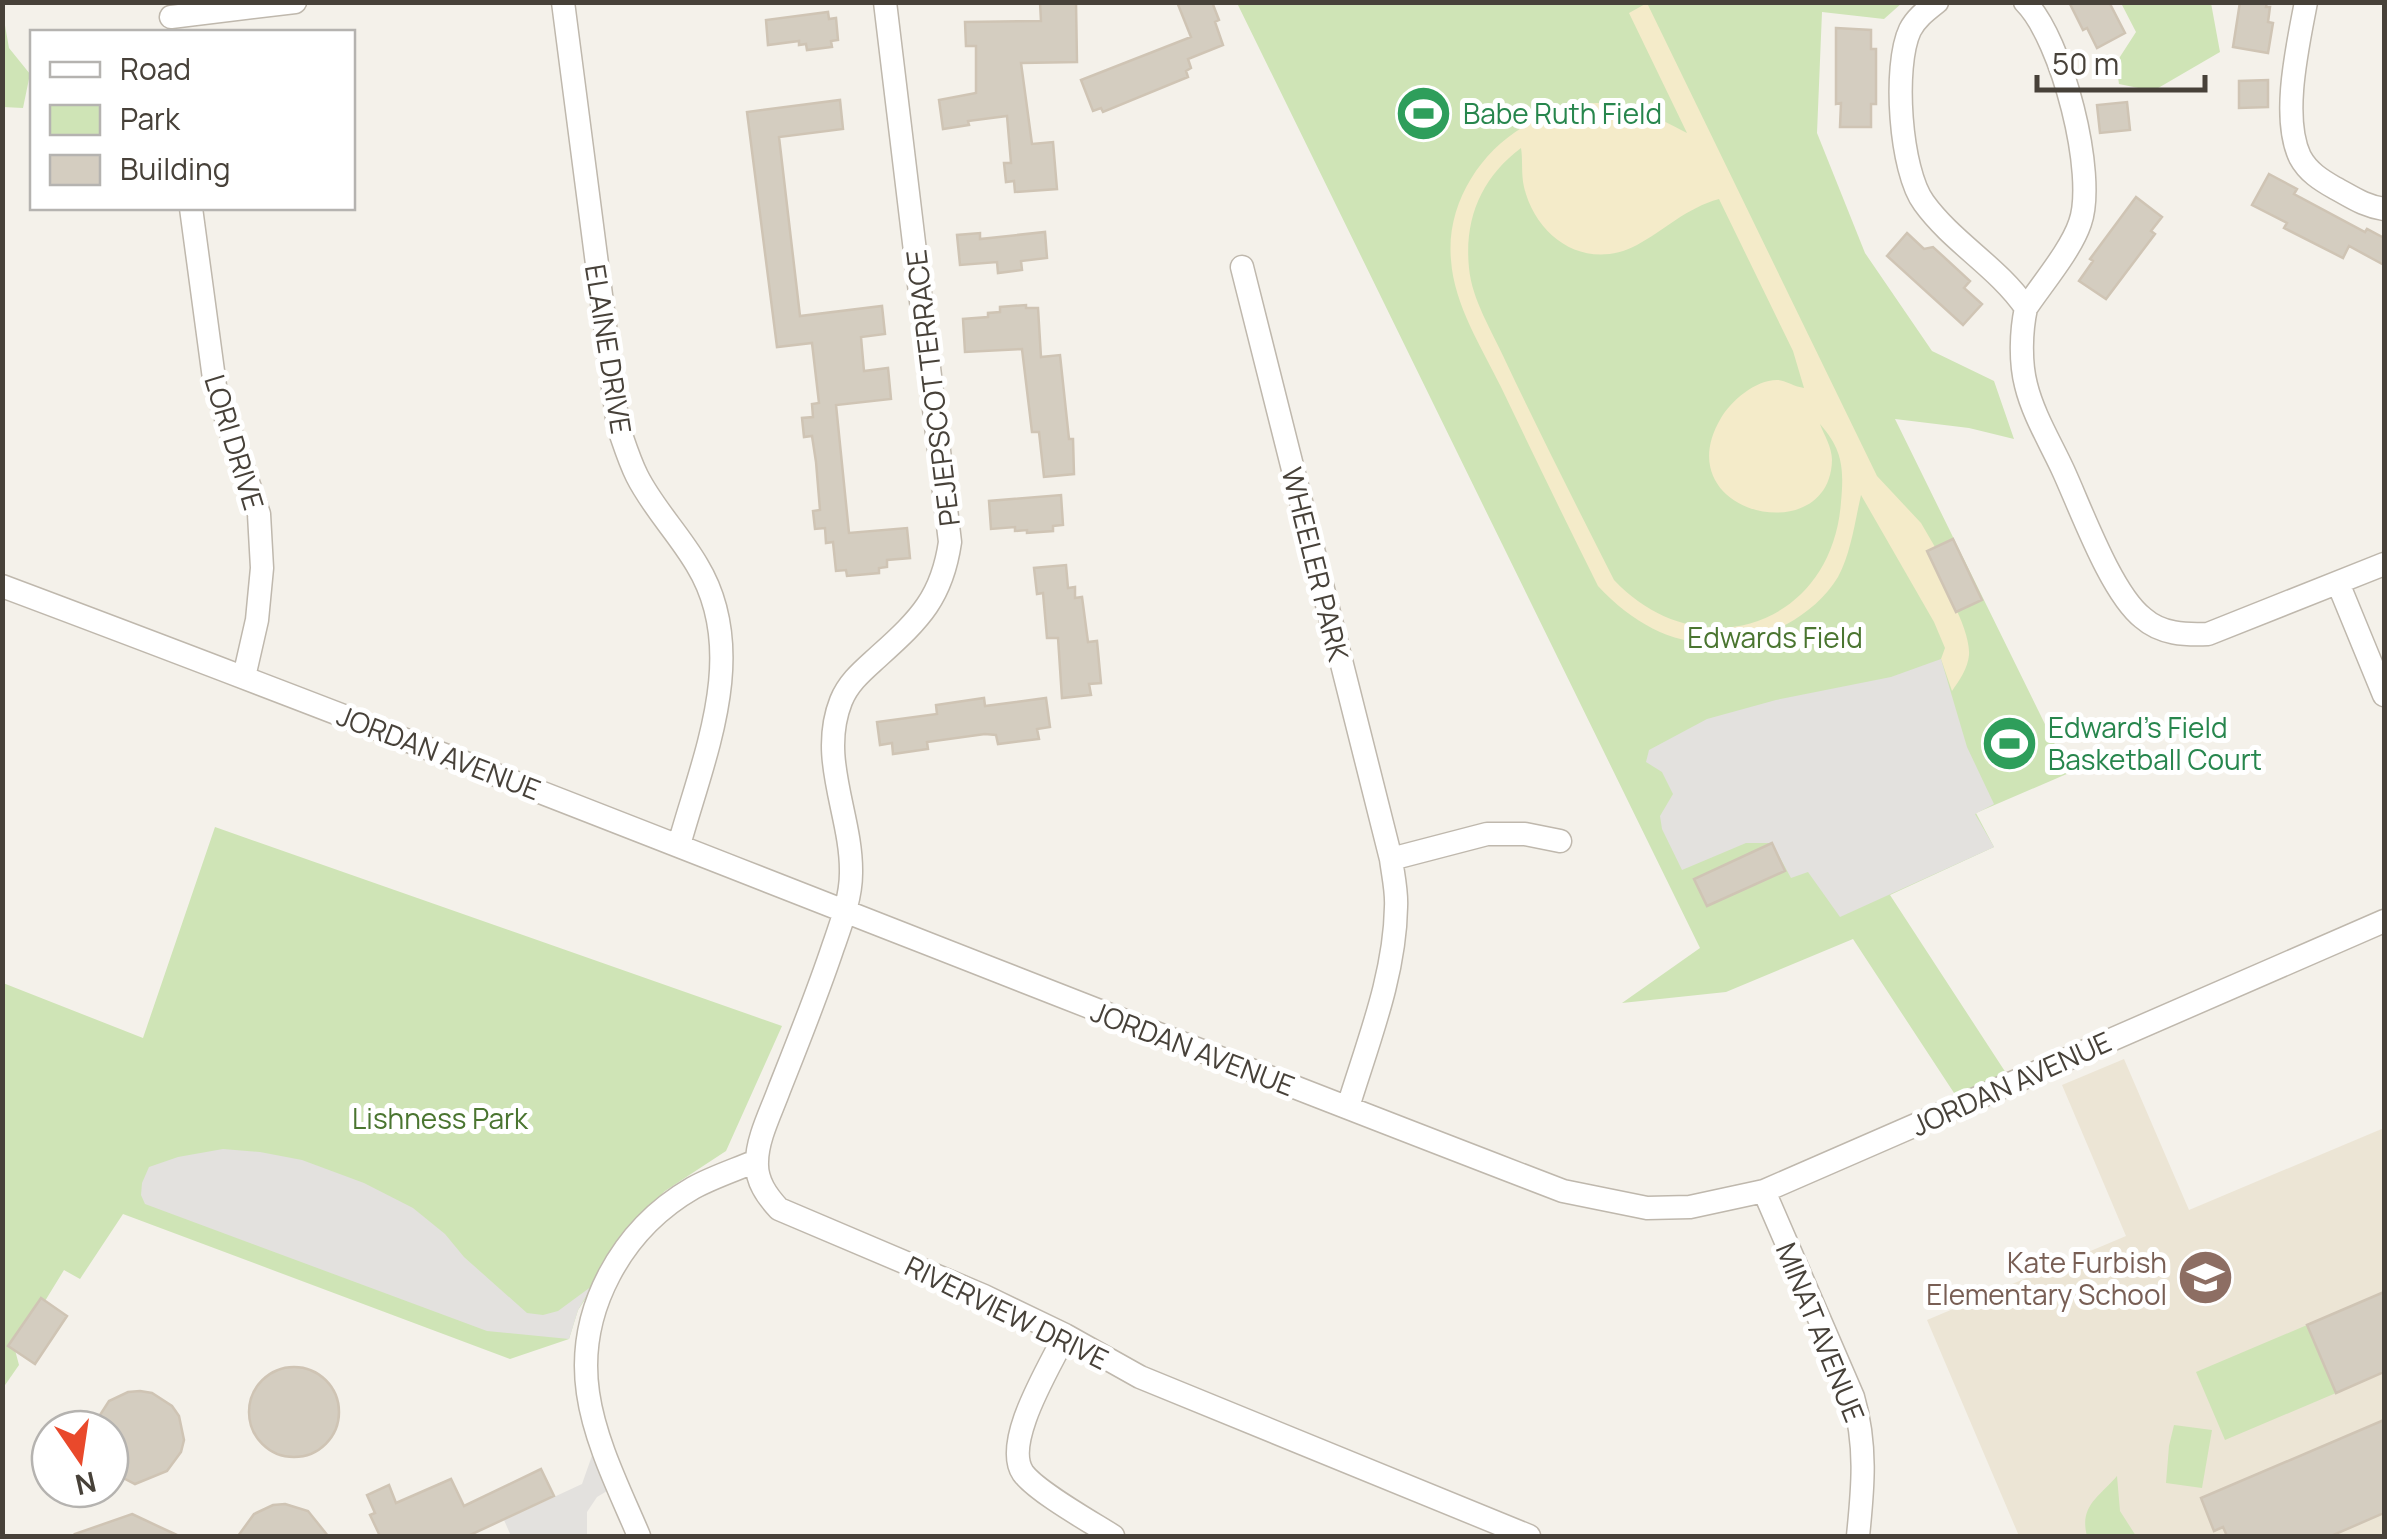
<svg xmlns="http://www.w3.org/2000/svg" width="2387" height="1539" font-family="Manrope,sans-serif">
	<rect width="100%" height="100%" fill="#f4f1ea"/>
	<path fill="#ece5d5" d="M2124 1059 2189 1210 2384 1128V1536H2019L1927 1320 2126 1236 2062 1085Z"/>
	<path fill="#cfe4b6" d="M1237 3H1902L1884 19 1822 12 1817 133 1865 253 1932 351 1994 381 2014 439 1969 428 1895 419 2069 773 1976 813 1994 847 1890 895 2006 1073 1956 1096 1853 939 1726 992 1622 1003 1700 948Z
		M2121 3H2211L2220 52 2153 91 2119 84 2116 63 2136 32Z
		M3 14 9 48 30 74 23 108 3 107Z
		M215 827 782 1026 726 1151 665 1191 643 1213 578 1310 569 1339 510 1359 123 1214 80 1279 64 1270 45 1301 9 1347 15 1350 19 1365 3 1388V983L143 1038Z
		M2307 1325 2336 1393 2225 1440 2196 1372Z
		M2174 1425 2212 1430 2202 1488 2166 1483 2169 1446Z
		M2117 1476 2120 1511 2136 1536H2087C2079 1506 2099 1497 2117 1476Z"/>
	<path fill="#f4ebc9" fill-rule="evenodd" d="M1647 3 1877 476 1921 523 1935 547 1927 552C1939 577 1971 628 1969 655 1968 668 1959 681 1952 691L1941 659 1945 648 1934 622 1861 495C1855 521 1851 553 1838 577 1826 597 1807 613 1787 624 1715 661 1651 643 1598 586 1565 520 1533 454 1501 387 1482 348 1454 305 1451 260 1446 206 1478 154 1523 127 1587 89 1626 100 1687 133L1629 13ZM1521 148C1523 160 1521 174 1524 187 1536 238 1586 272 1637 245 1665 230 1686 208 1719 199L1793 351 1804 388C1795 387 1784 380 1777 380 1755 380 1731 401 1721 418 1664 514 1830 552 1832 460 1832 447 1824 435 1820 424 1843 450 1844 469 1841 502 1832 627 1699 670 1614 580 1577 507 1540 434 1505 360 1492 331 1472 300 1469 268 1464 218 1482 177 1521 148Z"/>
	<path fill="#e3e1de" d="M1941 659 1967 747 1994 804 1975 814 1994 847 1840 917 1808 872 1791 878 1772 843H1746L1682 870 1662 829 1660 816 1673 794 1662 772 1646 762 1649 750 1707 719 1776 700 1891 677Z
		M223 1149 260 1152 302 1160 364 1183 413 1208 445 1234 464 1257 527 1313 543 1315 558 1311 592 1286 578 1310 569 1339 487 1331 145 1204 141 1195 142 1183 149 1167 178 1157Z
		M594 1450 607 1491 597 1497 587 1512V1536H511L504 1520 582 1484Z"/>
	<path fill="#d4cdc0" stroke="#cfc4b4" stroke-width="2.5" d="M1040 2H1076L1077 62 1021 63 1032 144 1053 142 1057 189 1015 192 1014 181 1006 182 1004 163H1011L1007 116 968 121 969 125 943 129 939 100 976 93V46H966L965 22 1041 21Z
		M1177 2H1212L1219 20 1215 22 1223 45 1188 59 1191 68 1186 71 1188 77 1103 112 1101 108 1093 111 1081 80 1191 37Z
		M2069 2H2109L2125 33 2097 48 2087 28 2083 30Z
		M2240 2H2267L2266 7H2270L2268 22 2273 23 2268 53 2233 47Z
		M828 12 829 19 836 18 838 40 831 41 832 47 807 50 806 44 799 45V41L768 45 766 20Z
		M1836 28 1871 30V49H1876V104H1871V127H1840L1841 103 1836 104Z
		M2268 80V107L2239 108V81Z
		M840 100 843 129 779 137 800 316 882 306 885 334 861 337 864 371 888 368 891 399 836 405 849 533 907 528 910 558 887 560V567L879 568V573L847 576 846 570 836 571 833 542 826 543 825 528 815 529 813 511 820 510 816 462 812 436 804 437 802 418 813 417 812 404 819 403 812 343 777 347 747 112Z
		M2127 102 2130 130 2100 133 2097 105Z
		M2269 174 2297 189 2294 194 2365 232 2367 229 2384 238V265L2349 246 2343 258 2284 228 2287 223 2252 205Z
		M2136 197 2162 217 2151 231 2155 234 2106 299 2079 281 2093 261 2090 259Z
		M1045 232 1047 258 1021 261 1022 270 998 273 997 262 960 265 957 235 980 233V239Z
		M1907 233 1924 249 1933 247 1970 281 1964 288 1982 304 1963 325 1887 256Z
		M1026 305V308H1038L1041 357 1060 355 1069 439H1073L1074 474 1044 477 1039 432H1032L1022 349 965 352 963 319 988 317V313L1000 312V307Z
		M1061 495 1063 525 1053 526V531L1027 533V530L1015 531V527L991 529 989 501Z
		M1953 539 1982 600 1956 612 1927 551Z
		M1066 565 1068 588 1075 587V598L1082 597 1088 642 1097 641 1101 683 1089 684 1091 695 1062 698 1058 638H1047L1043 593 1037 594 1034 568Z
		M984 698 985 706 1046 698 1050 727 1037 729 1039 739 998 744 996 735 985 734 927 742 928 749 893 754 892 743 880 745 877 722 937 714 936 705Z
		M1772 843 1785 871 1707 906 1694 879Z
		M2384 1292V1372L2336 1393 2307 1325Z
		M41 1298 67 1316 35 1364 8 1346Z
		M249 1412a45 45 0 1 1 90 0a45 45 0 1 1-90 0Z
		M140 1391 152 1393 172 1406 179 1416 184 1440 181 1452 167 1471 135 1484 110 1471V1429H91L109 1401 128 1392Z
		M2384 1420V1513L2331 1536H2227L2223 1527 2214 1531 2201 1498Z
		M541 1469 554 1496 468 1536H380L370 1515 375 1513 367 1495 389 1485 396 1503 451 1479 464 1506Z
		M285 1504 308 1511 328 1536H238L254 1514 273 1505Z
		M132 1514 179 1536H76L75 1534Z"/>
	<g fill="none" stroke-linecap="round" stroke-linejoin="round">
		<defs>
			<path id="minor" d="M563 2 618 426C624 443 629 460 637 476 653 508 679 534 697 565 750 652 704 755 679 845
				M885 2 950 542C942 597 920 619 880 655 865 669 849 681 841 701 818 759 852 815 851 873 851 898 841 924 833 947 817 995 798 1042 779 1090 771 1112 757 1139 757 1162 756 1181 767 1196 779 1209L984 1296 1065 1335 1140 1377 1529 1536
				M1937 2C1927 10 1916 18 1910 30 1893 66 1900 171 1924 203 1953 243 1998 267 2026 308 2042 284 2071 250 2080 223 2097 175 2062 39 2025 2
				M2306 2C2298 45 2281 117 2300 157 2308 172 2321 180 2335 188 2352 197 2364 206 2384 209
				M171 17 295 2
				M191 208 215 386 259 514 262 568 257 620 244 677
				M1242 267 1391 859C1393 875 1397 891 1396 907 1395 975 1368 1042 1348 1107
				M2026 308C2021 331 2020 362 2026 385 2033 414 2050 442 2063 470 2081 509 2111 593 2143 618 2161 634 2185 635 2208 634L2384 564
				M2338 583 2384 695
				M2 586C525 782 1042 991 1563 1191L1647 1208 1690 1207 1764 1191 2384 921
				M1391 859 1487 834H1525L1560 841
				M1764 1191 1853 1397C1867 1445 1863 1488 1858 1536
				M1065 1335C1051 1365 1002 1442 1023 1473 1037 1492 1091 1522 1113 1536
				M639 1536C620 1491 595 1442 588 1393 576 1310 622 1229 693 1188 713 1177 735 1170 756 1161"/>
		</defs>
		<use href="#minor" stroke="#bfb8ad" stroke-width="25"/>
		<use href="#minor" stroke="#fff" stroke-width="22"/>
	</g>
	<defs>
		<symbol id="stadium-disc" viewBox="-11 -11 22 22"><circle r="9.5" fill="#2e9e5b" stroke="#fff"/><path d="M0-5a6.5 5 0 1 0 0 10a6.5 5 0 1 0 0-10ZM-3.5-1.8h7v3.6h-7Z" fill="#fff"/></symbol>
		<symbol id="school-disc" viewBox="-11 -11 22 22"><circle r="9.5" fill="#8d6e63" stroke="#fff"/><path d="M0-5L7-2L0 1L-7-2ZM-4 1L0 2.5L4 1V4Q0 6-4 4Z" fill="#fff"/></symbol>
	</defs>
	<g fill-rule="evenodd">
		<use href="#stadium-disc" x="1392" y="82" width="63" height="63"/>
		<use href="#stadium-disc" x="1978" y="712" width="63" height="63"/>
		<use href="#school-disc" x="2174" y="1246" width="63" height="63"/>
	</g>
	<g text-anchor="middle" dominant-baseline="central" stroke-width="10" stroke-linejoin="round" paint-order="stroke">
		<g font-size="28" fill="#27864d" stroke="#fff" text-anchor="start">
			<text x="1463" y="113">Babe Ruth Field</text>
			<text x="2048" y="727">Edward's Field<tspan x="2048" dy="32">Basketball Court</tspan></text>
		</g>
		<g font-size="28" fill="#474139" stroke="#fff">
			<text transform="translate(609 349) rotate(81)">ELAINE DRIVE</text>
			<text transform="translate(932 388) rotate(-97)">PEJEPSCOT TERRACE</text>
			<text transform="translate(235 442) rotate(73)">LORI DRIVE</text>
			<text transform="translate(1316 564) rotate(76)">WHEELER PARK</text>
			<text transform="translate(439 752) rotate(21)">JORDAN AVENUE</text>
			<text transform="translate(1193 1048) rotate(21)">JORDAN AVENUE</text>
			<text transform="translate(2011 1083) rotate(-24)">JORDAN AVENUE</text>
			<text transform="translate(1007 1312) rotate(26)">RIVERVIEW DRIVE</text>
			<text transform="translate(1821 1332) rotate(68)">MINAT AVENUE</text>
		</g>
		<g font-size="28" fill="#4a7530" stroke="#fff">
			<text x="1775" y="637">Edwards Field</text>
			<text x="440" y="1118">Lishness Park</text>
		</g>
		<g font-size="28" fill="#785e54" stroke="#fff" text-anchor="end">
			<text x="2167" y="1262">Kate Furbish<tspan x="2167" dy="32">Elementary School</tspan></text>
		</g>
	</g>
	<rect width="2387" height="1539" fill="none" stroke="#474139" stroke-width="10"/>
	<rect x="30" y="30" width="325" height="180" fill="#ffffff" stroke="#b5b3b0" stroke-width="2.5"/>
	<rect x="50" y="62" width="50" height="15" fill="#ffffff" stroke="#b5b3b0" stroke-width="2.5"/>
	<text x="120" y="80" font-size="30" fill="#474139">Road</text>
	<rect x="50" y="105" width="50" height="30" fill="#cfe4b6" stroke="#b5b3b0" stroke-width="2.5"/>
	<text x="120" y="130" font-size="30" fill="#474139">Park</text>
	<rect x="50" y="155" width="50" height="30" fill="#d4cdc0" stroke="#b5b3b0" stroke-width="2.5"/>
	<text x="120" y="180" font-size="30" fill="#474139">Building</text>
	<g transform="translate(80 1459) rotate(167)"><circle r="48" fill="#ffffff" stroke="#b5b3b0" stroke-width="2.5"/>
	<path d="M0-8L18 38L0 25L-18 38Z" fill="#e9492b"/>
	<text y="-15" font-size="28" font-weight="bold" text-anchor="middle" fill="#474139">N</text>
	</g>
	<path d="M2037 75v15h168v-15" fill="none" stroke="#474139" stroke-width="5"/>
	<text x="2052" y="75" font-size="30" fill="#474139" stroke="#ffffff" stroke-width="8" paint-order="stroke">50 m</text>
</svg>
